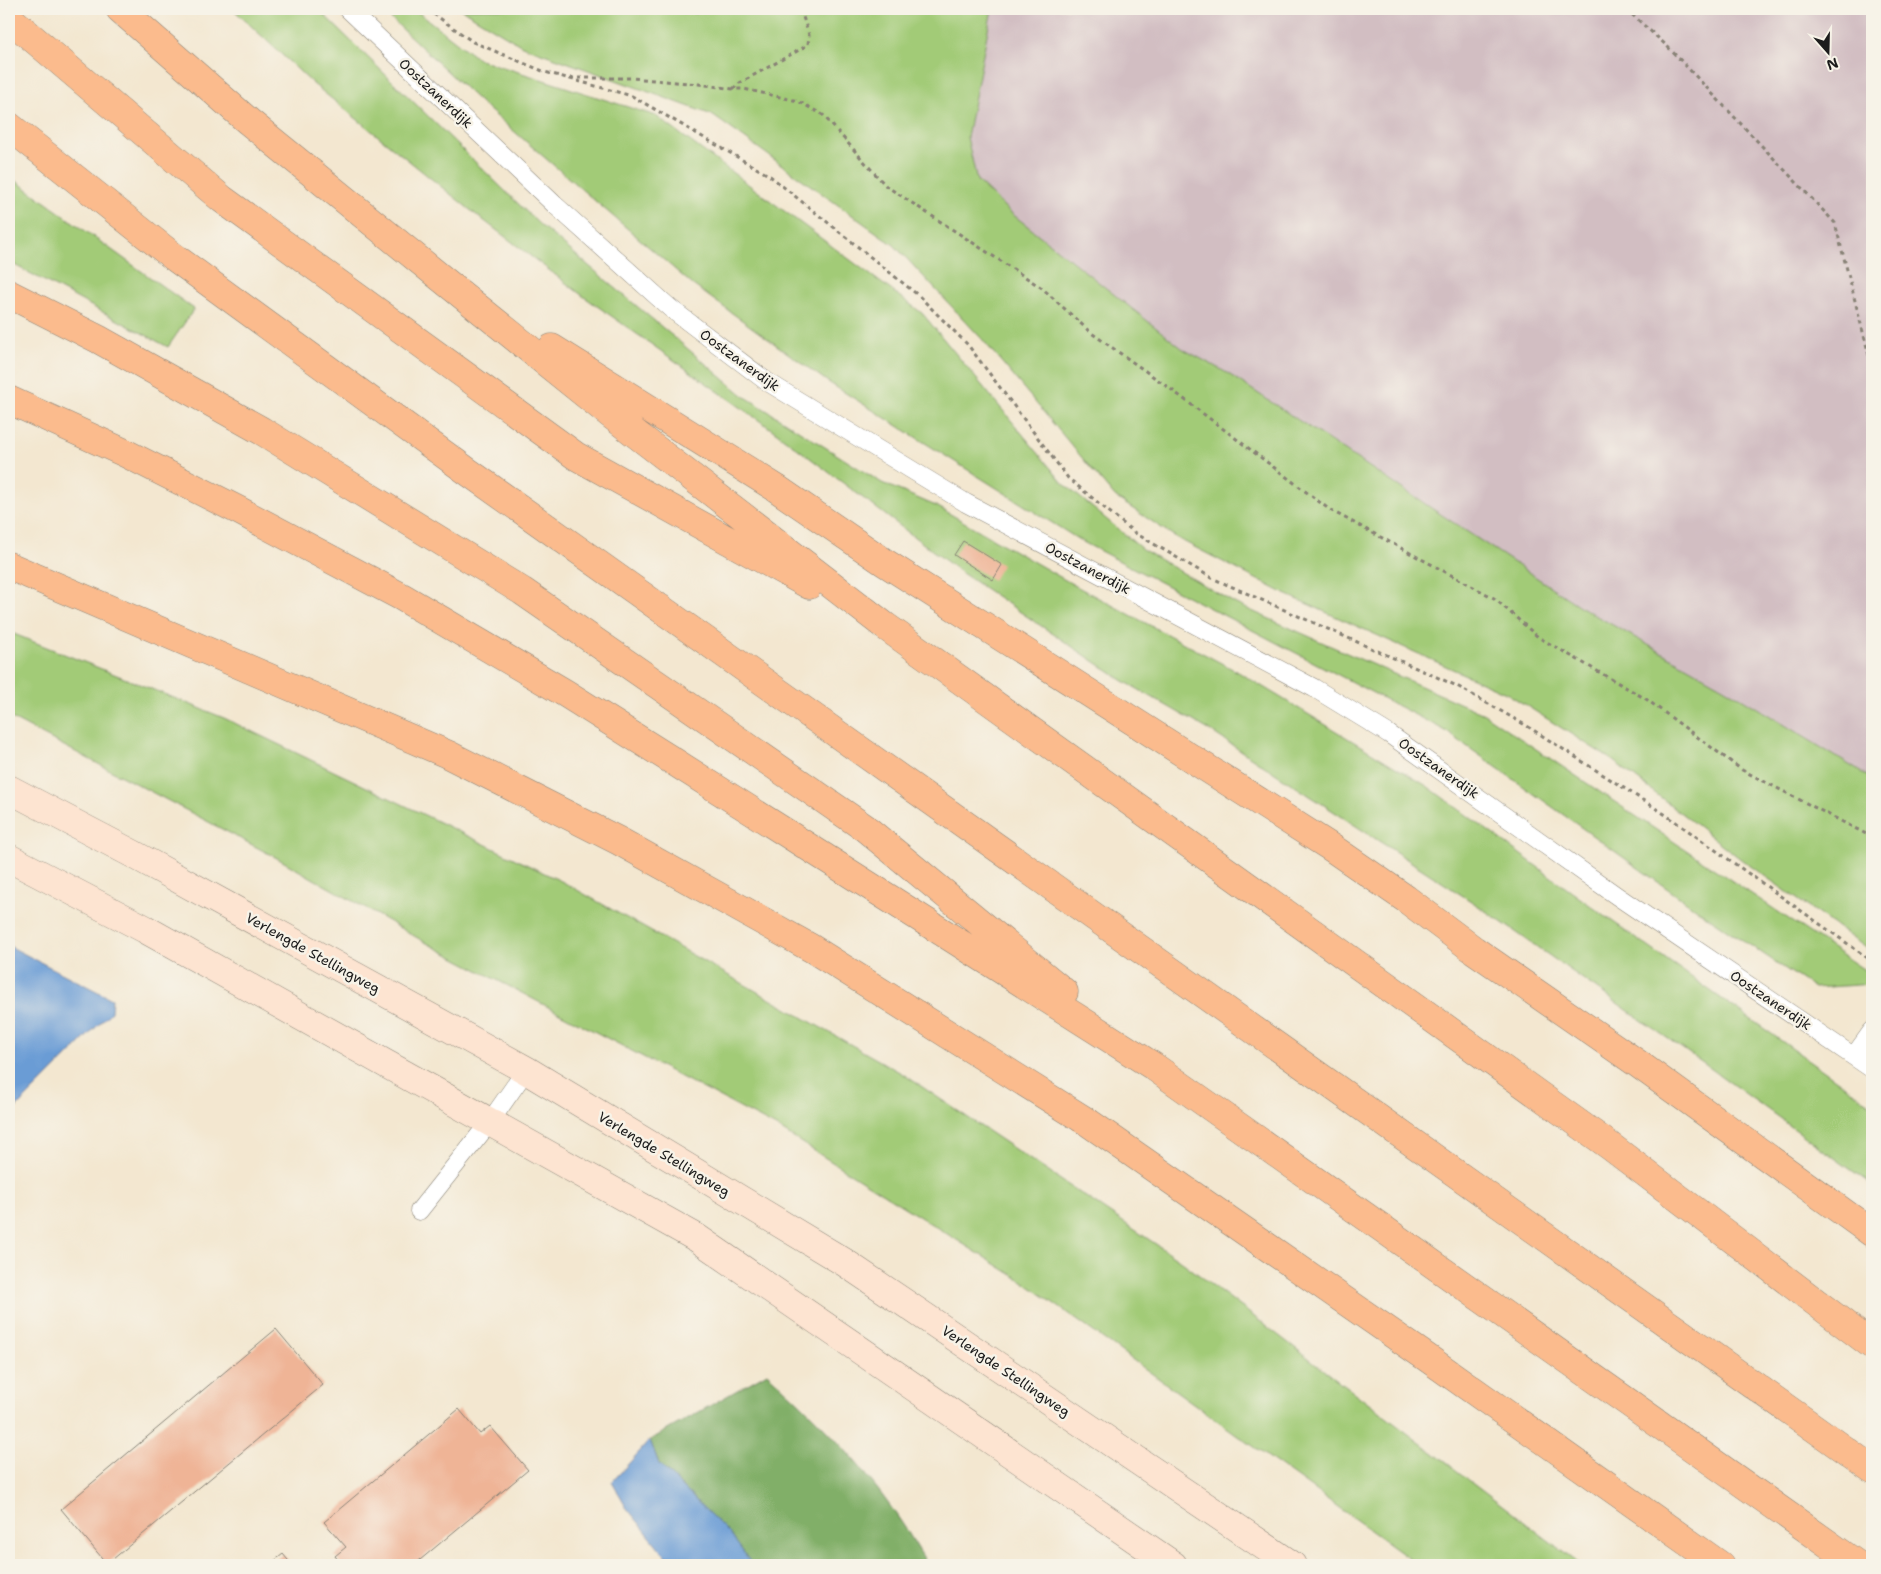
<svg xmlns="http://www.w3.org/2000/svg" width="1881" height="1574" font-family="'Shantell Sans',sans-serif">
	<rect width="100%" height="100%" fill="#f7f3e8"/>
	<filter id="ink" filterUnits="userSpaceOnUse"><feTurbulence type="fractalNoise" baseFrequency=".02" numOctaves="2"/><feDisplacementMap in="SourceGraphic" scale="10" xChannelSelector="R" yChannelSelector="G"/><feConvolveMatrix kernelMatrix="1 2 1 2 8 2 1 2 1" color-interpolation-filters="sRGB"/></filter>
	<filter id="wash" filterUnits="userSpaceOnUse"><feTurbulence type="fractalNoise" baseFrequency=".0096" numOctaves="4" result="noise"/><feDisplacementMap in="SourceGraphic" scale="20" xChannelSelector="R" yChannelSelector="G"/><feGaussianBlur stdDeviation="1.12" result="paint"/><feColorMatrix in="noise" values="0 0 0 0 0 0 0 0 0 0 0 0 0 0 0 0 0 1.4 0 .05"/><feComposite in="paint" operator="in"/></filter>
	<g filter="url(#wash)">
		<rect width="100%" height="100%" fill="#f3e7d0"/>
		<path fill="#d2bec2" d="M992 9H1872V779L1725 688 1584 609 1227 373 1183 349 1011 213 977 181 967 138Z"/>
		<path fill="#a2cb77" stroke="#5f744a" d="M233 9H318L539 224 744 396 882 483 938 507 1074 585 1240 673 1427 786 1602 914 1872 1105V1185L1710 1068 1477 905 1209 730 1122 680 962 573 777 433 583 296 474 213 312 83Z
			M381 9H414L478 59 656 116 922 313 1063 483 1142 549 1236 604 1484 714 1872 975V984L1814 988 1696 909 1444 730 1081 541 828 382 693 285 480 102Z
			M461 9H685L696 14 695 9H992L967 137 977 181 1011 213 1183 349 1227 373 1584 609 1725 688 1872 779V952L1742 860 1612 760 1508 694 1283 593 1177 538 1115 497 982 339 894 245 712 115 522 46Z
			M9 176 194 309 168 347 9 262Z
			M9 632 224 718 563 882 903 1074 1178 1259 1581 1565H1419L1024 1282 776 1127 423 941 277 858 9 717Z"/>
		<path fill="#81af68" stroke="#4e6642" d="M767 1373C814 1414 857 1459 893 1510 906 1528 917 1547 928 1565H753L730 1534 659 1464 650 1440Z"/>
		<path fill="#6a9cd5" stroke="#435c78" d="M9 946 112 999 111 1012 17 1107 9 1111Z
			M650 1440 659 1464 730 1534 753 1565H674L669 1560 626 1507 612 1482Z"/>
		<g id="blocks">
			<path fill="#efb496" d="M963 541 1002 565 993 580 954 555Z
				M276 1329 323 1385 107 1564 61 1509Z
				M459 1409 480 1434 490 1426 528 1470 414 1565H342L335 1556 346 1547 324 1522Z
				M283 1554 292 1565H269Z"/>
		</g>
	</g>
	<g filter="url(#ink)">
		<use href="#blocks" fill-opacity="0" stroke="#888276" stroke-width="1"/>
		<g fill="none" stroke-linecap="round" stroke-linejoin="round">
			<defs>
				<path id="service" d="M348 9 555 205 670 308 766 381 966 503 1314 688 1389 734 1617 896 1872 1069
					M1854 1056 1872 1031
					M419 1211 489 1123 526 1070"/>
				<path id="secondary" d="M9 789 133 854 526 1070 844 1262 1292 1565
					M9 858 145 929 697 1238 1173 1565"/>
				<path id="motorway" d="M120 9 248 121 441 278 610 414 885 626 1610 1146 1872 1345
					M9 18 222 199 576 456 809 585
					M9 126 174 257 467 471 1872 1469
					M9 294 98 339 262 431 522 591 865 828 1064 992
					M552 348 776 488 884 562 1332 848 1406 899 1474 950 1637 1063 1872 1233
					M9 400 125 453 238 510 402 597 565 693 673 761 1153 1066 1858 1565
					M9 566 447 754 619 841 811 948 1089 1123 1426 1357 1720 1565"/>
			</defs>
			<use href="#service" stroke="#888276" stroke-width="19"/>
			<use href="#secondary" stroke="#888276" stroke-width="29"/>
			<use href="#motorway" stroke="#888276" stroke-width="29"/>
			<path stroke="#888276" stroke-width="3" stroke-dasharray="4 4" stroke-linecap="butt" d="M427 9 473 42 545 72 632 96 770 176 919 296 968 345 1068 478 1135 533 1212 578 1457 686 1527 726 1666 815 1872 961
				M1626 9 1667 46 1835 223 1872 367
				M570 78H631L699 84 733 89H744L798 101 823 115 886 186 1042 288 1090 332 1168 387 1330 510 1494 598 1538 637 1646 699 1742 770 1872 837
				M733 89 738 84 808 45 809 35 803 17 807 9"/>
			<use href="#service" stroke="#fff" stroke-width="18"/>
			<use href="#secondary" stroke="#fde4d1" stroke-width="28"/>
			<use href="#motorway" stroke="#fbbb8d" stroke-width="28"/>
		</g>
	</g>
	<g text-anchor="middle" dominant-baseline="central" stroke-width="5" stroke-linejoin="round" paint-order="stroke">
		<g font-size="14" fill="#1c1c1c" stroke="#f7f3e8">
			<text transform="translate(436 93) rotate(43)">Oostzanerdijk</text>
			<text transform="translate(740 360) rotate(36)">Oostzanerdijk</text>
			<text transform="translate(1088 568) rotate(28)">Oostzanerdijk</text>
			<text transform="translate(1439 768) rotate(35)">Oostzanerdijk</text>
			<text transform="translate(313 953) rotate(29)">Verlengde Stellingweg</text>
			<text transform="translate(1771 1000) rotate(34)">Oostzanerdijk</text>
			<text transform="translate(664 1154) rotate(31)">Verlengde Stellingweg</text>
			<text transform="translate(1006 1371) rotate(34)">Verlengde Stellingweg</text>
		</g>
	</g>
	<rect width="1881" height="1574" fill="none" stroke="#f7f3e8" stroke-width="30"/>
	<g transform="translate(1828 52) rotate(160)" stroke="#f7f3e8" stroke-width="4" paint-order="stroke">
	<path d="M0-4L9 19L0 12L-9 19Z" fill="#1c1c1c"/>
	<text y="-8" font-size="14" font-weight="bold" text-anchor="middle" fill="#1c1c1c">N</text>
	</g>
</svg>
